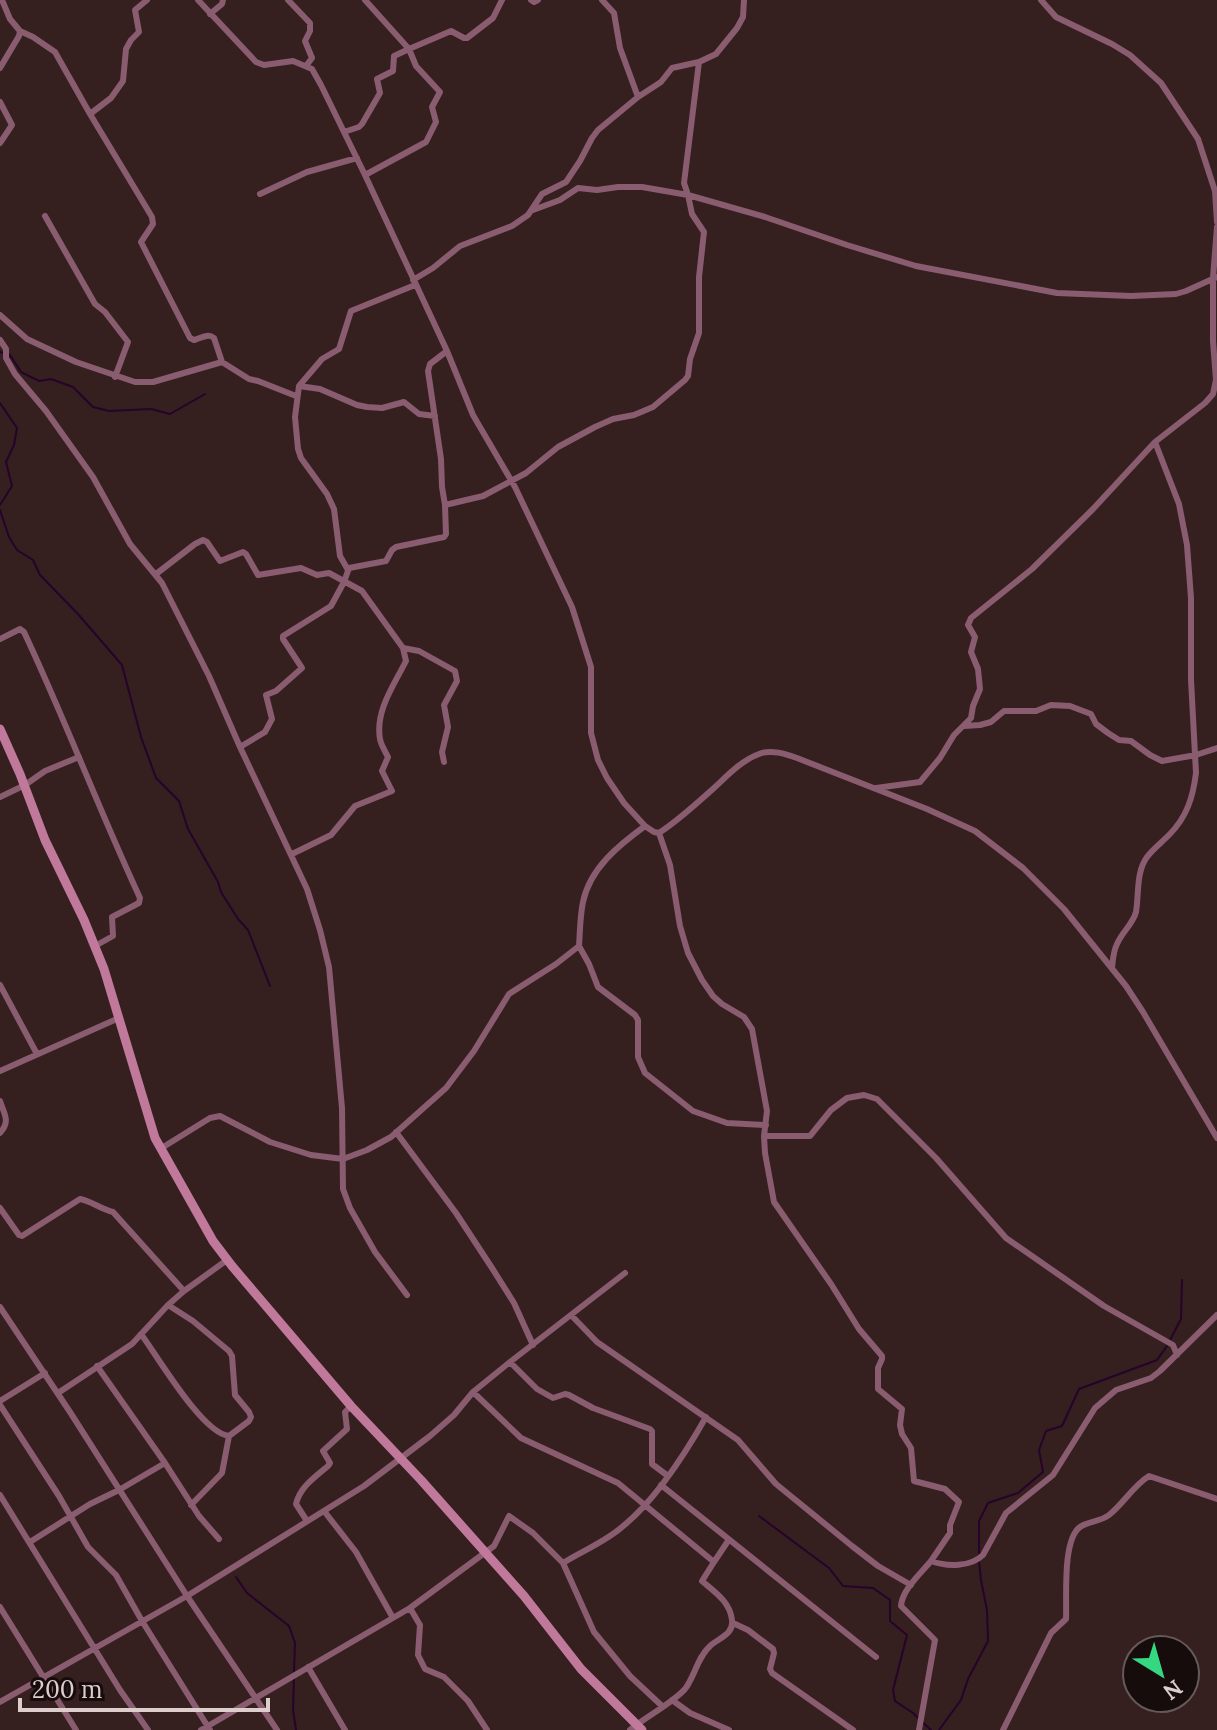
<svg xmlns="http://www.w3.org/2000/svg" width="1217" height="1730" font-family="Lora,serif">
	<rect width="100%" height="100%" fill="#351f1f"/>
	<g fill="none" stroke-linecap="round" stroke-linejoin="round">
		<path stroke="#27032b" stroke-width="2" d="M0 352 10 355 21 372 39 381 51 379 73 387 93 407 109 411 151 409 170 414 205 394
			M0 403 17 428 14 445 6 462 12 486 0 505
			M0 510 9 537 17 550 33 560 40 575 78 614 122 665 141 737 156 778 179 801 188 829 218 882 221 892 238 919 248 930 270 986
			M1170 1340 1181 1319 1182 1280
			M759 1516 829 1568 843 1586 873 1588 890 1600V1621L907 1635 893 1690 895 1701 913 1713 931 1730
			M979 1553V1521L988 1503 1018 1493 1043 1472 1039 1450 1046 1431 1062 1426 1079 1389 1157 1360 1167 1346
			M236 1577 247 1593 289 1626 295 1643 294 1671
			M294 1678 293 1710 296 1730
			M939 1730 961 1700 968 1679 988 1641 987 1610 981 1580 979 1560"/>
		<path stroke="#895c70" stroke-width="6" d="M198 0 256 62 264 65 293 61 312 69 321 85 365 175 447 351 473 415 515 487 572 607 591 667V733L598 760 607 778 624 803 645 826 654 832 659 833C679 820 696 804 714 788 727 776 742 760 759 754 771 749 786 754 797 758L927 809 975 831 1023 868 1064 909 1126 986 1143 1012 1217 1138
			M288 0 310 23V31L305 41 312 58 306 66
			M365 0 409 49 451 31 464 38H467L493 18 502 0
			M531 0 534 2 538 0
			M602 0 614 13 620 48 638 97
			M1041 0 1056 17 1112 44 1130 55 1161 83 1198 139 1215 191 1217 222
			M210 14 222 4 223 0
			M20 31 33 37 55 52 90 114 152 217 153 224 141 242 190 338 194 340C201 338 208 333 214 338L222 362 249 379 258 381 296 396
			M699 62 684 183 688 195 765 217 847 245 916 266 1057 293 1131 296 1176 294 1186 291 1217 277
			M0 68 19 36 20 31 10 19 2 0
			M0 102 12 125 0 143
			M90 114 111 98 123 81 126 49 131 40 139 32 135 10 147 0
			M344 132 359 127 362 124 380 93 377 79 393 71 394 56 409 49 416 66 440 92 432 107 436 122 426 142 365 175
			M260 194 307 172 357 158
			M45 216 95 304 105 312 128 342 115 377
			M413 280 433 268 460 246 512 226 528 215 542 194 566 182 580 161 592 138 598 130 638 97 661 82 672 68 699 62 716 54 737 28 743 17 744 0
			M0 315 27 339 76 362 135 382H153L222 362
			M0 340 6 349V358L15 374 46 411 93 477 130 544 162 583 209 676 240 747 307 889 320 930 329 967 342 1108 343 1189 350 1208 375 1252 407 1295
			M299 386 320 389 357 405 367 407 382 408 404 402 419 414 435 416
			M445 505 442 487 441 459 428 371 430 364 447 351
			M348 570 340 556 334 509 327 494 301 458 298 449 295 417 299 386 322 359 339 349 351 311 415 285
			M156 574 195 544 203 540 207 542 220 561 243 552 246 554 258 575 301 568 317 575 329 573 362 591 403 648 406 661C394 685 375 711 380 739 381 745 385 751 388 757L382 771 392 791 355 806 331 835 292 854
			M0 639 20 629 24 632C65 719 99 810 140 898L139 903 112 917 113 936 95 946
			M403 648 419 651 455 671 457 681 444 705 448 727 442 752 444 762
			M964 726 980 725 991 722 1004 711H1036L1051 705 1070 706 1091 714 1096 724 1108 733 1119 740 1131 741 1150 755 1162 761 1196 755 1217 748
			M240 747 265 732 272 719 266 695 276 691 302 668 283 639V636L331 606 344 582 349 568 386 561 392 550 396 547 444 537 446 534 445 505 483 496 526 473 558 447 595 427 613 419 634 415 653 407 685 380 688 376 690 359 699 333V277L704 232 692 214 688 195 642 187H618L597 190 578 188 560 200 533 210
			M876 788 920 782 940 758 954 735 971 718 973 706 980 689 978 669 971 652 975 637 968 625 971 618 1032 569 1093 509 1155 442 1205 403 1213 394 1216 380 1213 341V278L1217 227
			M0 797 25 785 45 771 79 757
			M659 833 670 865 680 926 688 953 702 980 713 996 722 1004 744 1017 752 1029 767 1111 764 1136 765 1153 774 1202 831 1284 859 1329 882 1356V1359L878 1368V1389L902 1409 900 1425 902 1434 911 1448 914 1481 945 1489 959 1502 950 1525V1533L931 1561
			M579 946 589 964 598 987 635 1015 638 1020V1057L645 1073 693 1111 727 1123 766 1125
			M1112 968C1113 960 1113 952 1117 944 1122 932 1133 924 1136 912 1139 894 1136 872 1147 857 1153 849 1162 842 1169 835 1187 817 1193 797 1196 773L1191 680V598L1187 545 1179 504 1155 442
			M0 985 37 1054
			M0 1071 119 1018
			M0 1101C4 1114 11 1121 0 1133
			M396 1132 456 1213 492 1268 514 1303 533 1345
			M764 1136H810L831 1110 847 1098 864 1095 877 1099 936 1158 1006 1238 1104 1306 1173 1345 1177 1355
			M160 1149 210 1118 220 1116 270 1142 311 1155 343 1159 367 1150 391 1137 446 1088 474 1051 509 994 556 964 579 946C580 932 580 916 583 902 590 868 619 845 645 826
			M0 1208 19 1235 22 1236 80 1199C91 1201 101 1209 113 1212L184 1291
			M0 1307 70 1412 187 1596 0 1702
			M571 1315 597 1342 738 1440 776 1484 852 1546 878 1566 911 1585
			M141 1334C158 1357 202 1433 229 1436L249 1421 251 1417 249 1412 235 1395 232 1356 229 1351 193 1321 168 1305
			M510 1362 537 1389 553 1398 565 1394 569 1395 593 1408 650 1429 652 1431V1464L668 1476
			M473 1392 521 1438 618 1483 714 1562 702 1581C715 1592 730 1602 732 1620 734 1635 718 1638 710 1646 697 1658 695 1676 685 1689 674 1702 644 1718 630 1730
			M58 1393 132 1344 168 1305 184 1291 227 1260
			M0 1401 45 1373
			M0 1405 59 1496 88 1547 116 1575 142 1621 210 1730
			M165 1463 199 1516 219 1539
			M661 1485 876 1657
			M0 1495 120 1690 148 1730
			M191 1505 222 1473 229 1436
			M324 1511 356 1552 393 1618
			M307 1521 296 1504C300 1487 315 1477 328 1466L330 1463 323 1451 347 1429 345 1412 351 1406
			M30 1542 90 1504 119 1490 165 1463 97 1366
			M714 1562 728 1541
			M563 1563C582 1551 605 1542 622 1527 656 1500 685 1454 706 1417
			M0 1607 76 1730
			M410 1608 420 1625 418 1655 425 1669 444 1677 468 1701 487 1730
			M733 1623 748 1630 773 1649 774 1653 770 1669 772 1673 853 1730
			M308 1667 345 1730
			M672 1700 690 1713 729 1730
			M201 1730 410 1608 494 1546 509 1516 533 1533 563 1563 594 1632 630 1676 662 1706
			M277 1730 187 1596 364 1486 430 1436 454 1415 473 1392 510 1362 625 1273
			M919 1730 935 1640 901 1606C902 1590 920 1574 931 1561 947 1567 971 1567 983 1555L1006 1513 1053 1475 1095 1408 1116 1390 1151 1378 1160 1371 1217 1315
			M1003 1730 1051 1633 1066 1619C1067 1599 1062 1540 1080 1527 1088 1521 1100 1522 1109 1515 1124 1503 1133 1486 1149 1476L1217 1499"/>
		<path stroke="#c0799a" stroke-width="9" d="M0 729 20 774 45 840 84 920 104 969 155 1138 213 1241 232 1266 351 1406 421 1480 524 1596 581 1669 642 1730"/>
	</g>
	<g transform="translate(1161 1674) rotate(143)"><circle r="38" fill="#160c0c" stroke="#665959" stroke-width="2"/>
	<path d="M0-6L14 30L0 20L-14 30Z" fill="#35d881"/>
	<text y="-12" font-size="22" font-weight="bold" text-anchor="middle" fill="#ddcdcd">N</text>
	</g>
	<path d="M20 1698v12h248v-12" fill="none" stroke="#ddcdcd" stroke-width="4"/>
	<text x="32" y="1698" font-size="24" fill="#ddcdcd" stroke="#160c0c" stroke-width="6" paint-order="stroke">200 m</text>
</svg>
